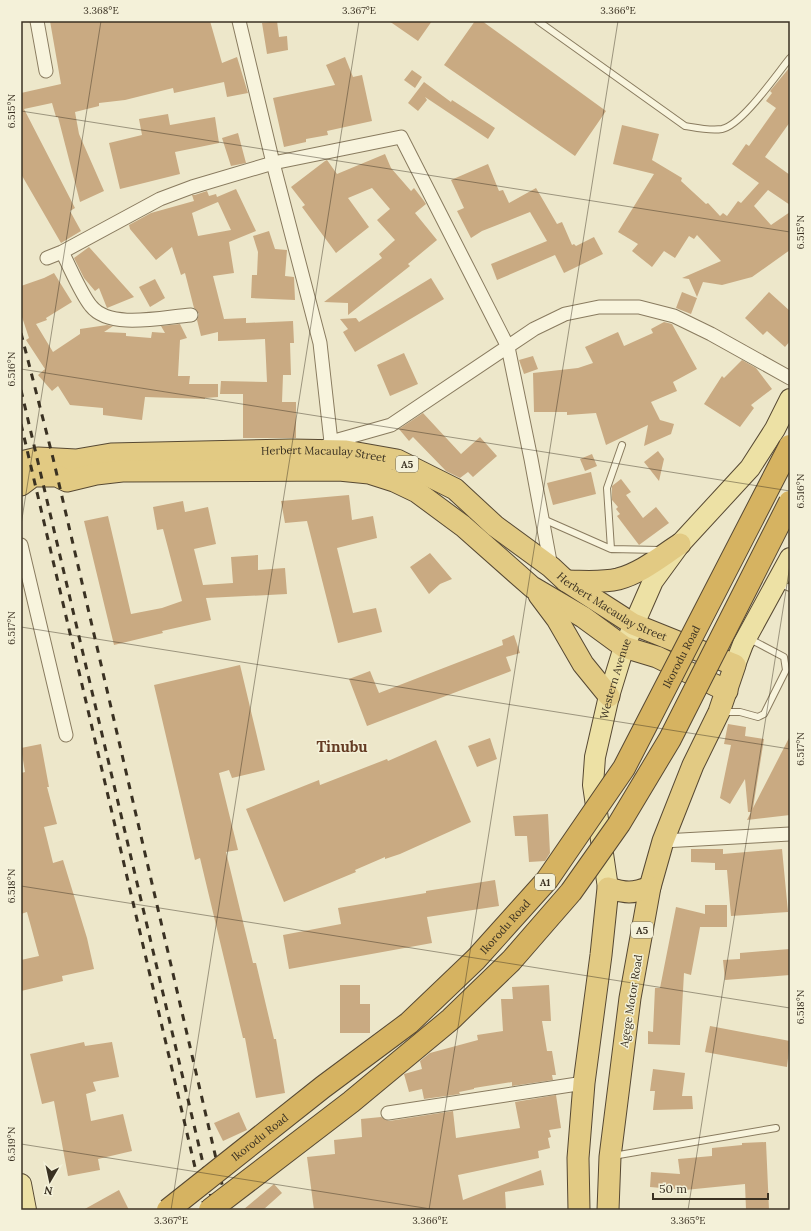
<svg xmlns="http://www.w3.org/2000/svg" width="811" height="1231" font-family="Lora,serif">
	<rect width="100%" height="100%" fill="#ede7ca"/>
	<path fill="#c9aa82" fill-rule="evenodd" d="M50 21H210L222 63 237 57 248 93 227 97 224 82 174 93 173 88 125 100 99 103V106L75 112 79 134 104 191 80 202 58 117H56L52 103 24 109 75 208 70 211 81 231 61 243 21 174V93L61 84Z
		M277 21 279 37 287 36 288 50 267 54 262 23Z
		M389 21H432L418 41Z
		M475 21H482L606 111 575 156 444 65Z
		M345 57 353 77 362 75 372 121 327 131 328 135 306 139V142L284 147 273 98 335 85 326 65Z
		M790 67V122L765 157 790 175V205L768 190 754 206 771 225 790 212V250L752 277 722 285 703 282 697 297 689 279 682 278 721 261 697 235 694 239 689 236 675 258 664 251 652 267 632 251 638 244 618 232 654 174 613 164 622 125 659 134 652 160 682 178 681 181 706 204 708 203 720 216 723 213 727 216 738 201 741 203 759 183 732 164 746 144 749 146 776 108 766 101 772 93 770 91Z
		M412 70 422 77 415 88 404 80Z
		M424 82 451 102 452 100 495 128 488 139 425 97 427 100 418 111 408 103Z
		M168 114 170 125 215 117 219 143 175 152 180 174 120 189 109 143 142 135 139 119Z
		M238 133 246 163 231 166 222 138Z
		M385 154 391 168 411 191 414 188 424 201 426 204 415 213 437 240 408 264 410 266 348 315V303L324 302 382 258 379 254 395 240 377 220 390 209 372 188 348 198 369 227 336 253 302 207 305 205 291 187 325 161 327 160 337 174Z
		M488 164 499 191 503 190 509 203 536 188 557 224 562 222 572 245 574 244 576 246 594 237 603 254 564 273 555 255 497 280 491 264 547 241 530 212 482 231 471 238 457 211 464 208 451 180Z
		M236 189 256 231 229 242 234 273 213 276 224 319 246 318V323L293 321 294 343H290L291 375H283L282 402H296V438H243V394H220L221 381 267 382 265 339 218 341V332L201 336 197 320 199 314 194 308 185 273 181 275 172 247 156 260 130 229 129 225 151 213 194 201 192 195H195L207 191 209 196 216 194 217 197ZM218 202 231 230 198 236 192 213Z
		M269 231 275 249 287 250 285 276 294 277 295 300 251 298 252 275H257L258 252 253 236Z
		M89 247 134 297 107 308 99 288 95 291 84 278 74 258Z
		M54 273 72 302 46 318 47 320 36 324 53 352 80 334V329L107 325 113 326 104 332 126 333V336L151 338 152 332 165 333 161 326 180 324 187 338 180 340 178 376H190L189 384H218V397L205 398V399L145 397 142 420 103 415V408L70 405 58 386 52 391 38 375 45 369 26 340 29 338 21 314V286L44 278Z
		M431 278 444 299 355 352 343 332 348 329 340 319 356 318 359 322Z
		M155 279 165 298 150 307 139 287Z
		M682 292 697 298 691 314 676 308Z
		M769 292 790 311V341L785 347 767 331 763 335 745 318Z
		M664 322 672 324 697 369 673 382 677 391 651 402 660 420 674 424 671 434 644 446 648 425 606 445 596 413 567 415V412H534L533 373 578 368 593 363 585 347 618 332 624 346 653 333 651 329Z
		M404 353 418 384 390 396 377 365Z
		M533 356 538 369 524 374 519 360Z
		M742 360 756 368 772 389 751 405 754 408 740 427 704 404 722 376 724 378Z
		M423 413 461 454 480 437 497 456 473 477 468 472 460 478 446 471 413 437 409 441 399 429Z
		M658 451 664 459 659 481 644 462Z
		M592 454 597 466 585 471 580 459Z
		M591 472 596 494 553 505 547 483Z
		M621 479 631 492 626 495 643 518 656 507 669 523 639 545 617 516 620 514 616 509 618 507 612 500V486Z
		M349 495 352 520 373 516 377 538 337 548 353 613 376 608 382 632 338 643 307 521 285 523 281 501Z
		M183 501 185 512 208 507 216 544 194 549 203 585 233 583 231 557 258 555V570L285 568 287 594 206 598 211 620 162 631 163 633 114 645 84 521 108 516 131 614 162 608 182 601 163 529 157 530 153 507Z
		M430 553 452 579 440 584 429 594 410 567Z
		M514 635 520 653 506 657 511 671 367 726 349 679 370 671 379 693 503 645 502 640Z
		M240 665 265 770 232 778 229 770 219 773 238 850 226 852 253 963H256L274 1039H276L285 1093 256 1098 245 1038H243L200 858 195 860 154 685Z
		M728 724 746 727 745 736 764 739 753 808 790 736V815L747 820 751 812H748L745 779 730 804 720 798 731 745 724 744Z
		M490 738 497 759 477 767 468 746Z
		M436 740 471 822 400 854 385 859V857L355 870 356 872 284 902 246 809 319 780 320 785 387 759 388 761Z
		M41 744 49 787H47L57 824 44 827 53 863 63 860 87 938 94 969 62 976 63 981 21 991V960L39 956 27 912 21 914V773L25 772 21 748Z
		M548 814 550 853 545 861 529 862 527 836H515L513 816Z
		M691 849H723V854L782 849 788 912 731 916 727 870H715V863L691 862Z
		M495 880 499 906 427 917 432 943 289 969 283 935 341 924 338 908 426 893V891Z
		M705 905H727V927H700L691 975 684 973 680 1045 648 1044V1031L653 1032 655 988H660L676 907 705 914Z
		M790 949V975L725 980 723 960 740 959V953Z
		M340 985H360V1004H370V1033H340Z
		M549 985 551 1021H542L547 1051H552L556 1075H552L553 1080 512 1086V1082L474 1088V1089L459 1092 460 1094 424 1099 422 1089 409 1092 404 1074 422 1069 420 1061 430 1053 478 1040 477 1035 503 1031 501 999H513L512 987Z
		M710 1026 790 1041 787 1067 705 1052Z
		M84 1042 85 1046 112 1042 119 1077 93 1082 96 1091 86 1094 91 1121 123 1114 132 1151 98 1159 100 1170 68 1176 54 1101 42 1104 30 1054Z
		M653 1069 685 1073 682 1096H692L693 1109 653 1110 655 1091H650Z
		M556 1095 561 1128 549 1130 551 1137 548 1138 550 1148 538 1151 539 1158 458 1175 463 1200 541 1170 544 1185 505 1192 506 1210H314L307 1157 335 1154 334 1140 362 1137 361 1119 381 1117 389 1121 453 1111 456 1138 520 1128 515 1102Z
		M239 1112 247 1130 223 1141 214 1123Z
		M766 1142 769 1210H746L745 1184 685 1190 650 1187 651 1172 680 1174 678 1159 712 1156V1148L742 1145V1143Z
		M274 1184 282 1193 263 1210H243Z
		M119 1190 129 1210H83Z"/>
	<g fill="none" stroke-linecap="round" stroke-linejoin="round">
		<defs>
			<path id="service" d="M538 21 685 126C697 128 710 131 722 129 742 125 776 75 790 58
				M622 445 607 488 611 549 660 550
				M543 519 611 549
				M780 584 790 588
				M724 712H740L758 717 764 714 786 670 784 657 748 638
				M613 1156 776 1128"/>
			<path id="minor" d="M37 21 46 71
				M239 21 273 163 320 343 331 442 326 446
				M62 252C70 267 81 294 91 306 110 330 163 317 191 315
				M47 258 62 252 160 199 192 187 273 163 401 137 508 347 531 459 551 567
				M331 442 391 425 534 329 565 314 599 307H639L674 316 711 334 790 378
				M21 545 66 735
				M663 841 790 834
				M388 1113 584 1083"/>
			<g id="primary">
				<path d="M735 665 743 644 790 558"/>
				<path id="s1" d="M608 888 593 785 595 757 609 696 624 647 653 581 680 544 750 468 775 429 790 399"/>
				<path d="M21 1184 26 1210"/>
			</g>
			<g id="trunk">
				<path id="s2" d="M21 462 38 458 76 460 111 454 291 450 346 451 397 460 455 489 495 526 551 567 566 581 633 624 735 665 719 712 693 765 663 841 650 887 630 998 610 1157 608 1210"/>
				<path d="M21 485 33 476H57L67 481 96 474 122 471 339 470 369 473 394 481 417 492 463 526 532 587 583 617 624 647 657 657 727 691"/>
				<path d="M566 581C583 581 601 583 618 579 641 573 660 557 680 544"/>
				<path d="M539 595 557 619 583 664 609 696"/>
				<path d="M579 1210 578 1158 584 1083 601 955 608 888C626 893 632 894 650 887"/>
			</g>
		</defs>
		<use href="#service" stroke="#897b5f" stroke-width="8"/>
		<use href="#minor" stroke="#897b5f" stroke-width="15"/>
		<use href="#primary" stroke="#574933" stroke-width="22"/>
		<use href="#trunk" stroke="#574933" stroke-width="23"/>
		<use href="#service" stroke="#f8f4dd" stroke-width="6"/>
		<use href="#minor" stroke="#f8f4dd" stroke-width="13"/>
		<use href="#primary" stroke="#ede1a5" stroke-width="20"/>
		<use href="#trunk" stroke="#e2ca83" stroke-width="21"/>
		<path stroke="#3a3122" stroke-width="3" stroke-dasharray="7 7" stroke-linecap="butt" d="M21 333 53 458 228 1210
			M21 390 214 1210
			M21 424 205 1210"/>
		<defs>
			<g id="motorway-bridge">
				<path id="s3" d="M168 1210 323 1087 409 1023 476 959 547 880 624 768 790 446"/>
				<path d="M210 1210 351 1102 451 1019 511 961 571 892 619 824 670 739 790 502"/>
			</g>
		</defs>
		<use href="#motorway-bridge" stroke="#574933" stroke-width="24" stroke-linecap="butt"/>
		<use href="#motorway-bridge" stroke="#d6b361" stroke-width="22"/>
	</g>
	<path fill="none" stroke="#3a3122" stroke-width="1" stroke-opacity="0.45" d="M21 111 790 232M21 369 790 491M21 525 101 21M21 627 790 749M21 886 790 1008M21 1144 437 1210M171 1210 359 21M429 1210 618 21M688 1210 790 565"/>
	<g text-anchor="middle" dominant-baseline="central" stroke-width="3" stroke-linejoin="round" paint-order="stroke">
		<g fill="#f4f1d9" stroke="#726b59" stroke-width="1">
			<rect x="396" y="456" width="22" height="16" rx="3"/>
			<rect x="535" y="874" width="20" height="16" rx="3"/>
			<rect x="631" y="922" width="22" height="16" rx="3"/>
		</g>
		<g font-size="10" font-weight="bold" fill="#3a3122">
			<text x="407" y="464">A5</text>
			<text x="545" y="882">A1</text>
			<text x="642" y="930">A5</text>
		</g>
		<g font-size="11" fill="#3a3122" stroke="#f4f1d9">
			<text stroke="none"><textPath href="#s2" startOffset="304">Herbert Macaulay Street</textPath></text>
			<text stroke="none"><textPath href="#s2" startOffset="640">Herbert Macaulay Street</textPath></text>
			<text stroke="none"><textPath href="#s3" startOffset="765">Ikorodu Road</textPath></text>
			<text stroke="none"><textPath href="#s1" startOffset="213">Western Avenue</textPath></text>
			<text stroke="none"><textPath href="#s3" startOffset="441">Ikorodu Road</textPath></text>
			<text transform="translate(631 1001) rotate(-81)">Agege Motor Road</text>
			<text stroke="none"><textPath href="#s3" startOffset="117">Ikorodu Road</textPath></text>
		</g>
		<g font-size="15" font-weight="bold" fill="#643b23" stroke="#f4f1d9">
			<text x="342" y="746">Tinubu</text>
		</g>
	</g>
	<rect width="811" height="1231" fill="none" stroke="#f4f1d9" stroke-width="44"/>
	<g transform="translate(50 1181) rotate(189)" stroke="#f4f1d9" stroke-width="3" paint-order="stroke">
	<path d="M0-3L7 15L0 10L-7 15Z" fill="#3a3122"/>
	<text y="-6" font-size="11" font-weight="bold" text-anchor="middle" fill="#3a3122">N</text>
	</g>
	<path d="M653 1193v6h115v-6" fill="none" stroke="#3a3122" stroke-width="2"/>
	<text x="659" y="1193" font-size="12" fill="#3a3122" stroke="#f4f1d9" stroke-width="3" paint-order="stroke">50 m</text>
	<rect x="22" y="22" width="767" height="1187" fill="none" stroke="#3a3122" stroke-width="1.5"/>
	<g font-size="10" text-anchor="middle" fill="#3a3122">
		<text x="101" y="14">3.368°E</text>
		<text x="359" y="14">3.367°E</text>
		<text x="618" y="14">3.366°E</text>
		<text transform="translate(11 111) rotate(-90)" y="4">6.515°N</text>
		<text transform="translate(800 232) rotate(-90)" y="4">6.515°N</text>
		<text transform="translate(11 369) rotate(-90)" y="4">6.516°N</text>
		<text transform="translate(800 491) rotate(-90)" y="4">6.516°N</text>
		<text transform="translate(11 628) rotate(-90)" y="4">6.517°N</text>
		<text transform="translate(800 749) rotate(-90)" y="4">6.517°N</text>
		<text transform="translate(11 886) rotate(-90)" y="4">6.518°N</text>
		<text transform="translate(800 1007) rotate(-90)" y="4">6.518°N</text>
		<text transform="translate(11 1144) rotate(-90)" y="4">6.519°N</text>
		<text x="171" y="1224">3.367°E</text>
		<text x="430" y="1224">3.366°E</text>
		<text x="688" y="1224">3.365°E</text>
	</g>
</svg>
